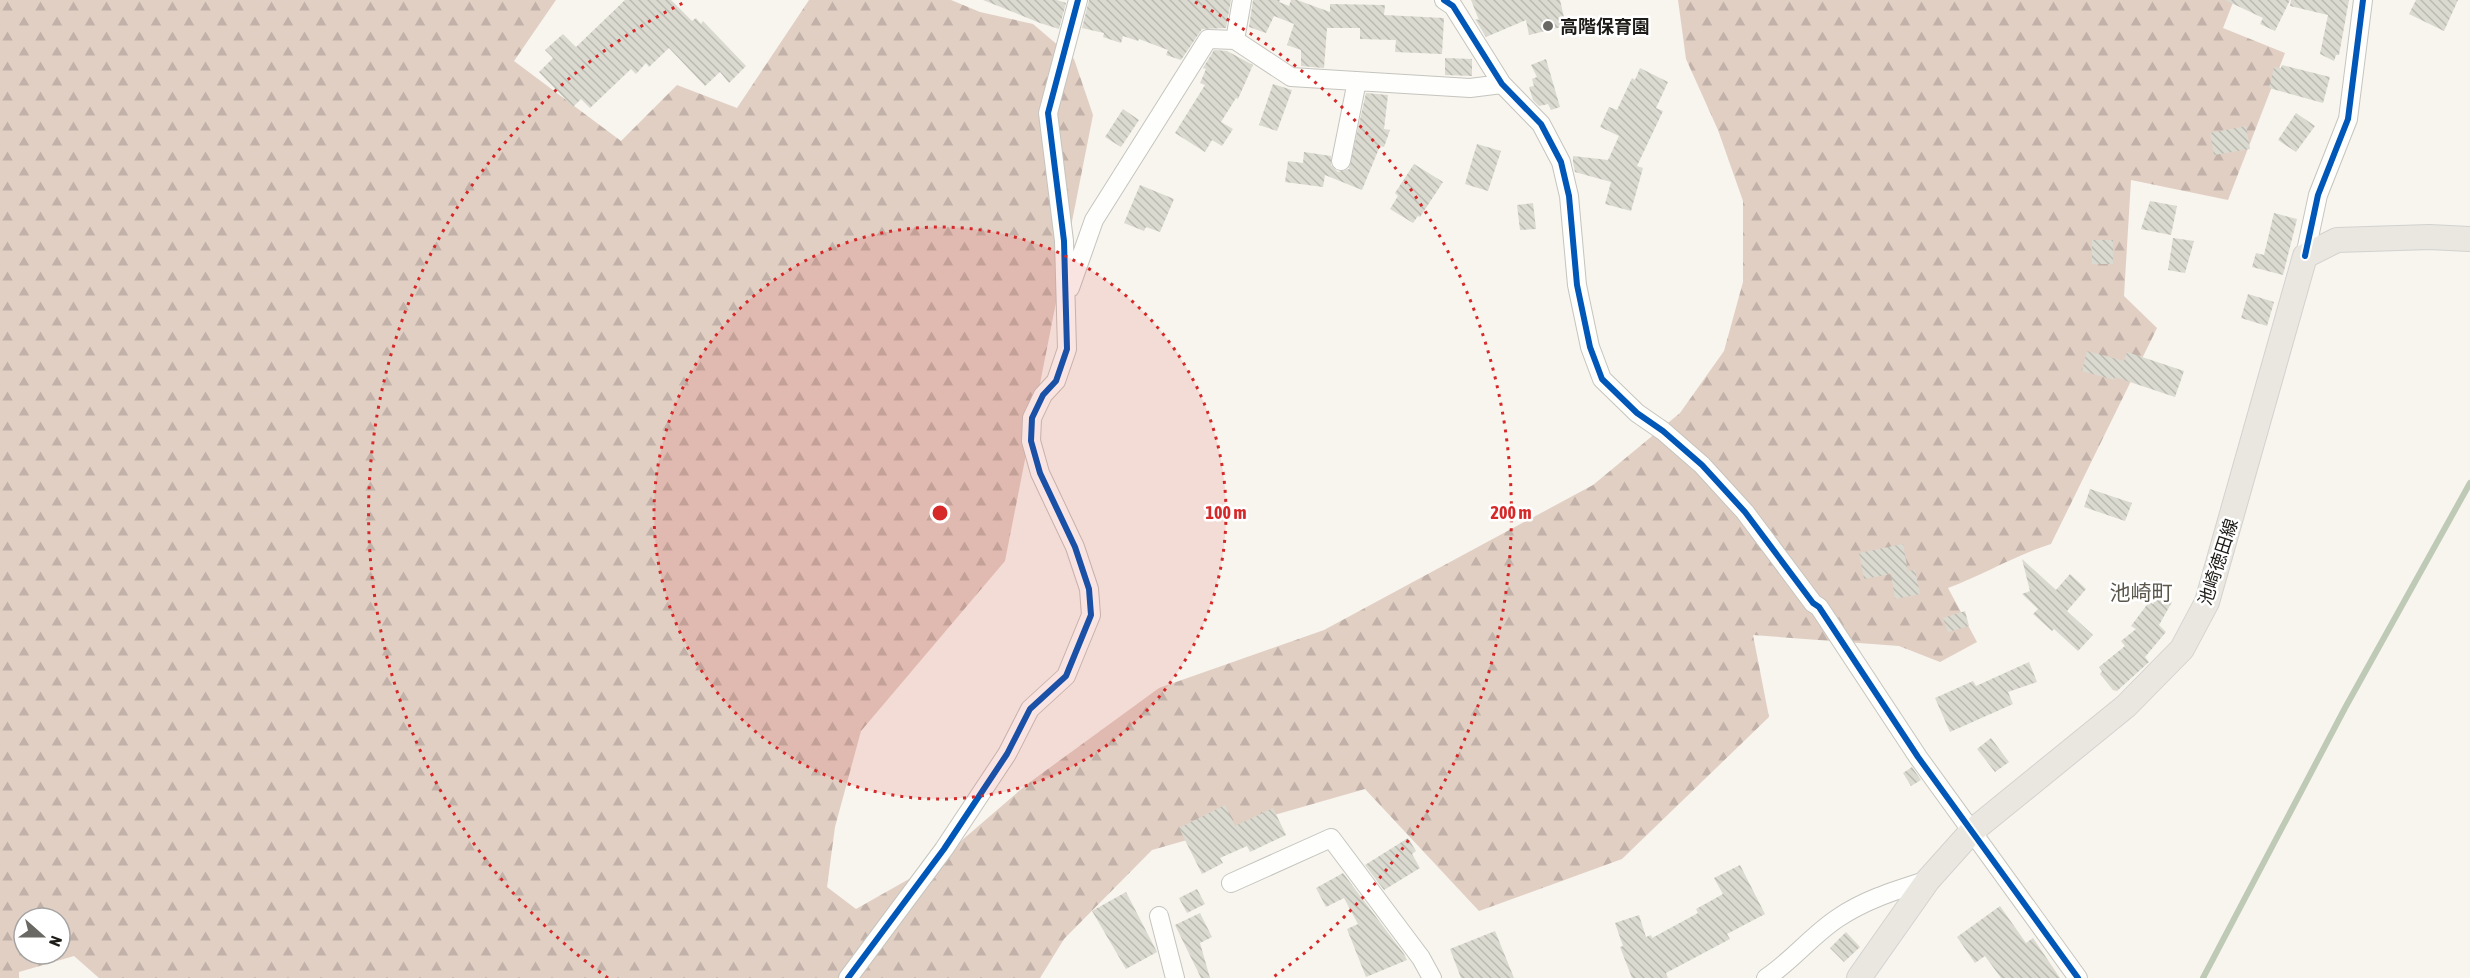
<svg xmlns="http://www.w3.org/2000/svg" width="2470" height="978" font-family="'Asap Condensed','Noto Sans JP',sans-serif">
	<defs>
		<pattern id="forest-firs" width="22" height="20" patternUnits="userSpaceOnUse" patternTransform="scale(1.5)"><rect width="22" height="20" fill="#e2cfc4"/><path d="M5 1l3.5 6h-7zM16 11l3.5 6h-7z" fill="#c1b1a8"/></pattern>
		<pattern id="building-back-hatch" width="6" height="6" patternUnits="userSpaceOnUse" patternTransform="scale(1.5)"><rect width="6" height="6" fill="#dadad0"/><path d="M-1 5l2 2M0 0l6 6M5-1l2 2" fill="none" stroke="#bbbab2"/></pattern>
	</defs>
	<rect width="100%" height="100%" fill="#f7f5ee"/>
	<path fill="url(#forest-firs)" fill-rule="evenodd" d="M0 0H556L514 61 621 141 677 85 737 108 809 0H951L980 12 1033 24 1074 59 1093 115 1005 561 861 731 835 827 827 887 856 909 932 866 1026 785 1159 688 1324 630 1593 485 1680 413 1724 351 1743 282V201L1718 130 1686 59 1678 0H2234L2223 28 2285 53 2228 200 2131 180 2124 296 2157 328 2051 544C2016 555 1983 575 1948 588L1977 642 1940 662 1899 646 1753 635 1769 717 1622 859 1479 911 1365 789 1152 850 1064 939 1040 978H99L74 956 19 972V978H0ZM24 918H60V954H24Z"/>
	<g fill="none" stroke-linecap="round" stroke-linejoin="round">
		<path stroke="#becab5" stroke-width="6" d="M2203 978 2345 708 2470 483"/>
	</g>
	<path fill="url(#building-back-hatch)" d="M625 0H671L692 21 696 18 701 24 703 21 746 66 729 83 720 72 705 86 669 48 649 67 646 63 636 74 631 69 590 108 581 99 573 107 539 72 553 58 545 50 563 34 576 47Z
		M983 0H1057L1066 3 1059 29 1040 23Z
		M1089 0H1231L1226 28 1202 29 1181 60 1166 55 1168 50 1139 39 1138 41 1123 36 1121 43 1103 37 1104 33 1082 28Z
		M1253 0H1280L1279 2 1289 6 1291 0H1297L1330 12V4L1385 5 1384 15 1444 18 1442 54 1395 52 1396 40 1360 39V28H1327L1324 68 1301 66V50L1287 45 1294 24 1274 16 1266 33 1249 27Z
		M1471 0H1560L1566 26 1529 35 1526 20 1486 37 1475 19 1479 20Z
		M2225 0H2290L2275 31 2260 24 2263 18Z
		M2291 0H2349L2339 55H2336L2334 61 2320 54 2328 15 2290 6Z
		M2416 0H2458L2444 31 2409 14Z
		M1214 50 1227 51 1253 65 1238 99 1236 98 1221 122 1233 129 1222 146 1212 140 1205 152 1175 133 1205 85 1200 83 1206 69 1203 68Z
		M1445 58 1472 59V76L1445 75Z
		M1546 59 1560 107 1551 110 1548 104 1539 106 1533 100 1529 87 1534 86 1532 79 1537 77 1531 65Z
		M2282 65 2330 77 2323 103 2269 88 2274 67 2281 68Z
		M1640 68 1668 82 1656 108 1663 111 1637 166 1643 168 1631 211 1605 204 1611 182 1575 172 1573 162V156L1608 160 1619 136 1600 127 1609 107 1617 110 1632 78 1635 80Z
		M1273 84 1292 90 1277 131 1259 125Z
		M1366 93 1388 95 1384 129 1390 130 1384 147 1380 146 1362 190 1325 175 1323 187 1285 182 1288 161 1303 163 1304 152 1331 156V165L1338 172 1349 169Z
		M1123 109 1139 120 1121 147 1105 137Z
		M2296 113 2315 126 2296 152 2278 140Z
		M2246 126 2250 149 2214 155 2210 133Z
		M1477 144 1501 151 1488 191 1465 184Z
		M1414 164 1443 182 1420 217 1418 216 1413 223 1390 209 1398 196 1395 193Z
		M1140 185 1174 199 1160 232 1146 227 1144 231 1124 223Z
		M2150 201 2177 206 2171 235 2141 229Z
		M1533 203 1536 229 1520 230 1517 205Z
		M2274 213 2297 219 2283 275 2252 267 2256 253 2264 255Z
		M2173 238 2194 241 2185 273 2168 270Z
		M2092 240H2113V264H2092Z
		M2248 294 2274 302 2267 326 2241 318Z
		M2087 351 2124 361 2127 352 2184 371 2175 397 2115 377 2114 380 2082 371Z
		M2090 489 2132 503 2125 521 2084 507Z
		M1903 544 1908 571 1915 570 1920 594 1895 599 1891 574 1864 579 1859 553Z
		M2022 559 2056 590 2070 574 2086 589 2067 611 2093 635 2078 651 2054 629 2052 631 2033 614 2038 609 2022 594 2030 591Z
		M2158 595 2172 602 2159 625 2166 632 2145 657 2149 662 2117 691 2113 690 2100 674 2102 671 2099 667 2125 646 2121 641 2136 629 2131 626 2149 602 2153 604Z
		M1965 611 1969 626 1948 632 1943 618Z
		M2029 662 2037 682 2008 692 2013 704 1950 732 1935 698 1973 681 1976 686Z
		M1991 738 2009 762 1995 772 1977 749Z
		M1912 767 1921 780 1911 786 1903 773Z
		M1225 805 1235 826 1273 808 1286 835 1250 852 1247 846 1220 858 1223 863 1202 874 1179 828Z
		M1408 838 1416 851 1412 854 1420 868 1384 890 1365 865Z
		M1740 865 1765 914 1727 934 1730 939 1666 973 1668 978H1632L1620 947 1623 946 1615 923 1639 915 1646 937 1651 935 1652 938 1698 913 1696 909 1723 894 1714 878Z
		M1343 873 1404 954 1407 960 1366 977 1347 929 1358 924 1344 898 1326 907 1316 888Z
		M1197 889 1205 904 1187 913 1179 898Z
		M1126 892 1157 952 1126 969 1092 911Z
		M2000 906 2026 943 2033 938 2060 978H2001L1985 956 1975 963 1957 937Z
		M1200 913 1212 937 1200 943 1210 978H1201L1175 925Z
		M1495 931 1514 978H1461L1450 949Z
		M1846 932 1860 947 1844 962 1830 948Z"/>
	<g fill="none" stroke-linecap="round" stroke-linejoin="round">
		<defs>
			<path id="minor" d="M1242 0 1235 40 1291 77 1470 88 1502 84
				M1444 0 1453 6 1502 84 1541 124 1561 162 1569 196 1577 285 1590 347 1602 379 1637 413 1663 431 1702 465 1745 512 1813 603 1819 607 1918 757 2078 978
				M1341 161 1357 81
				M2305 256 2318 195 2348 119 2363 0
				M1070 288 1094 220 1208 39 1235 40
				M1231 883 1331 838 1421 958 1432 978
				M1159 916 1175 978
				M848 978 944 849 1007 754 1030 709 1066 676 1091 615 1089 589 1075 547 1040 473 1031 441 1032 418 1043 395 1056 381 1067 349 1064 241 1048 113 1078 0
				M1766 978C1792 961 1812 935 1838 918 1866 899 1897 890 1928 880"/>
			<path id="major" d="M1859 978 1928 880 1971 832 2126 706 2182 649 2207 602 2305 256 2337 240 2429 237 2470 239"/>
		</defs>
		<use href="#minor" stroke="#c5c4be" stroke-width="20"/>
		<use href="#major" stroke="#d3d2cf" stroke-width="26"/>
		<use href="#minor" stroke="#fefefc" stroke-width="18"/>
		<use href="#major" stroke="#eae7e1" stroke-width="24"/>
		<defs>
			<path id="cycleway" d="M1444 0 1453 6 1502 84 1541 124 1561 162 1569 196 1577 285 1590 347 1602 379 1637 413 1663 431 1702 465 1745 512 1813 603 1819 607 1918 757 2078 978
				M2305 256 2318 195 2348 119 2363 0
				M848 978 944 849 1007 754 1030 709 1066 676 1091 615 1089 589 1075 547 1040 473 1031 441 1032 418 1043 395 1056 381 1067 349 1064 241 1048 113 1078 0"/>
		</defs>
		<use href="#cycleway" stroke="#fff" stroke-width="10"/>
		<use href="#cycleway" stroke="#0057b8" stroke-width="6"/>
	</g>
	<circle cx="940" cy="513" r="286" fill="#d62828" fill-opacity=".12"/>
	<g fill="none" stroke="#d62828" stroke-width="3" stroke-dasharray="3 6">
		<circle cx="940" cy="513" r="286"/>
		<path d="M608 978A571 571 0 0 1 685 2M1195 2A571 571 0 0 1 1272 978"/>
	</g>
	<circle fill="#6a6863" stroke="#fff" stroke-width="2" cx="1548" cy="26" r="6"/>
	<g text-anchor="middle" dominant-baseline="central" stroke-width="5" stroke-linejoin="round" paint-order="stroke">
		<g font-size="18" font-weight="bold" fill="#1e1c18" stroke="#fff" text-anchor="start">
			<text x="1560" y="26">高階保育園</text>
		</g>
		<g font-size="18" fill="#1e1c18" stroke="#fff">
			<text transform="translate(2218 562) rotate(-72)">池崎徳田線</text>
		</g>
		<g font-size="21" fill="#5b574d" stroke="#fff">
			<text x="2141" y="592">池崎町</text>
		</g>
	</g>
	<circle cx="940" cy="513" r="9" fill="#d62828" stroke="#fff" stroke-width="3"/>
	<g font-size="18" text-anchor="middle" font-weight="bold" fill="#d62828" stroke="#fff" stroke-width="5" stroke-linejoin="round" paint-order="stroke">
		<text x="1226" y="519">100 m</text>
		<text x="1511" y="519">200 m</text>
	</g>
	<g transform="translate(42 936) rotate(111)"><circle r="28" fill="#ffffff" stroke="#a5a4a3" stroke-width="1.5"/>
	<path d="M0-4.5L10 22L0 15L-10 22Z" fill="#6a6863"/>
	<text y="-9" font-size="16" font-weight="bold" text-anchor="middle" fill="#1e1c18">N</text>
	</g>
</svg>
